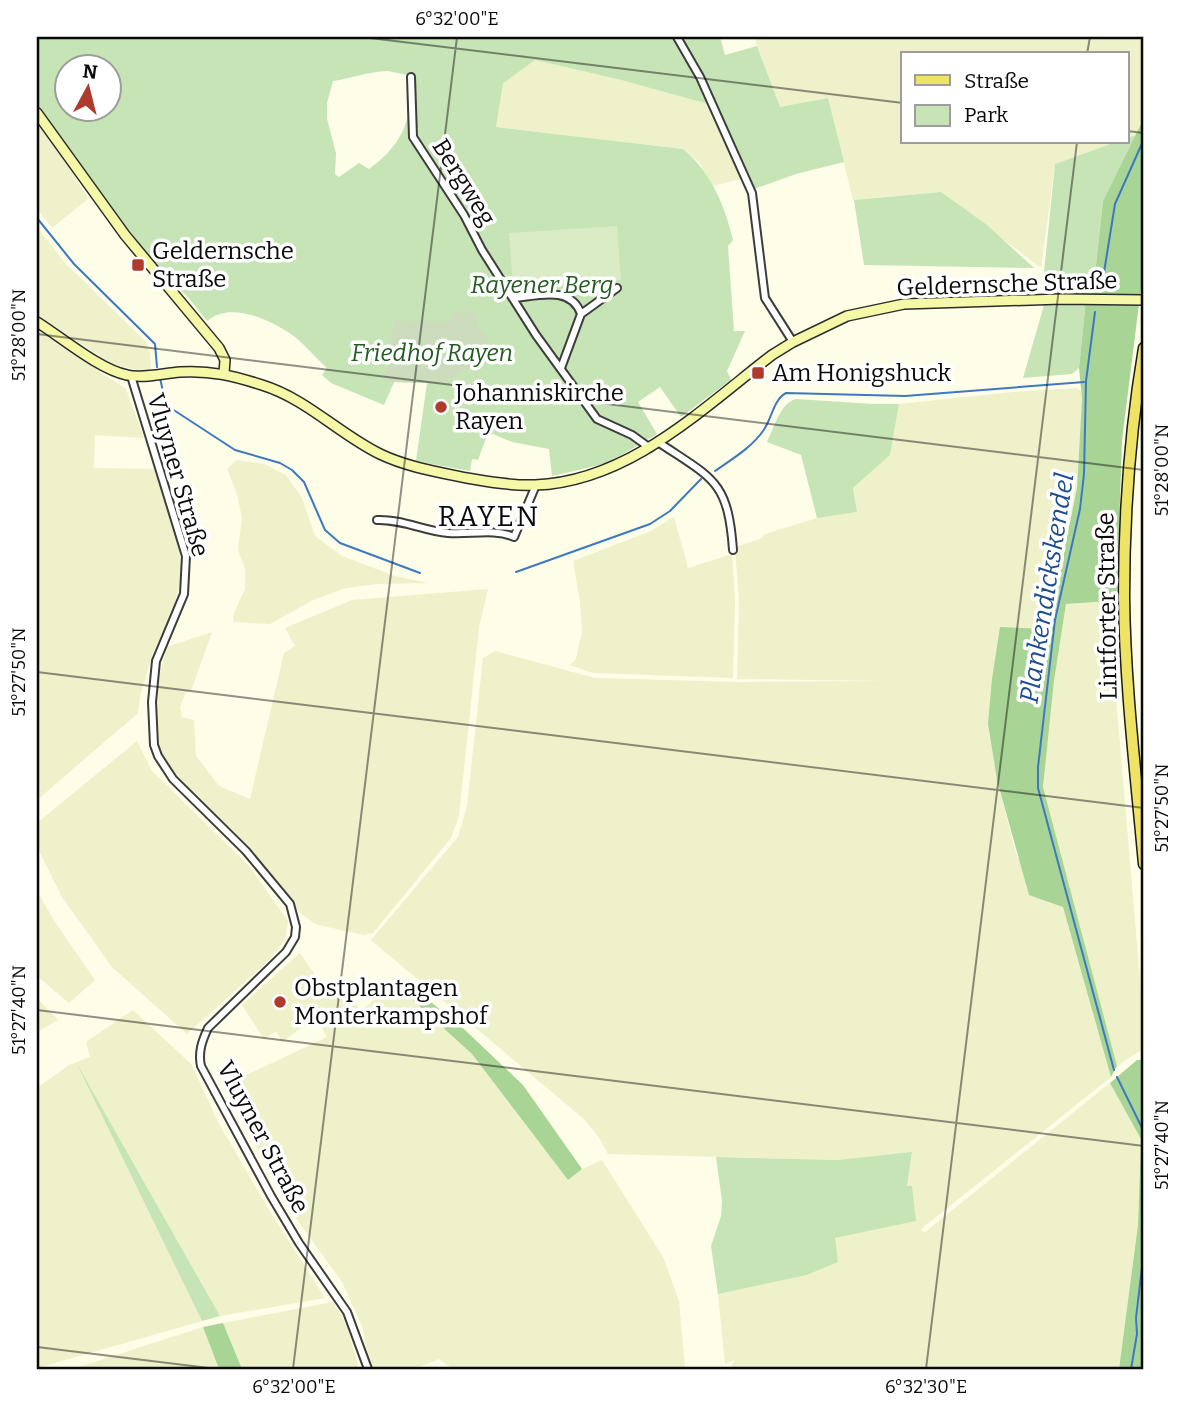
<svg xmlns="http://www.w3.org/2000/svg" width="1181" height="1406" font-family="Bitter,serif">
	<rect width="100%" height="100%" fill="#fdfde8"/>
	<path fill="#eef1ca" d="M754 37H1144V118L1136 135 1127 138V54H903V142H1116L1055 164 1041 268 941 192 853 200 828 98 780 108Z
		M535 60 621 80 713 105 746 178 712 186 699 162 683 149 496 127 502 83Z
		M37 113 88 199 52 228 37 209Z
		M37 227 66 264 146 342 150 352 151 370H137L112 364 37 315Z
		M37 330 126 389 144 438 95 435 94 468 154 469 179 549 182 573 174 610 153 652 140 696 138 713 37 800Z
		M1077 388 1081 391 1082 399 1077 488 1048 629 988 724 997 780 1017 857 1063 907 1111 1077 921 1229 924 1233 1110 1083 1141 1139 1138 1225 1119 1369H731L734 1360 725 1364 718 1294 807 1275 838 1262 834 1238 915 1221 912 1186H907L912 1153 838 1160 608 1154 600 1139 584 1119 371 940 458 837 467 806 483 658 495 651 595 678 737 682 891 681 737 679 739 602 735 547 760 539 765 534 817 518 857 512 853 488 890 455 899 404 1013 392Z
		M236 460 264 464 286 475 302 498 315 536 342 556 395 576 428 583 376 584 346 588 313 600 270 624 233 622 234 613 245 589V568L238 550 242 518 237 494 227 469Z
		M674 517 688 568 732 554 735 601 733 678 593 673 570 665 576 659 582 632 580 602 573 561 651 531Z
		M488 589 479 627 459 816 451 838 373 933 363 935 315 924 292 906 178 778 161 753 156 734 158 682 167 647 212 632 191 691 185 694 180 707 182 717 194 720 196 756 219 786 250 799 284 653 295 646 285 628 352 600Z
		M1111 601 1116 698 1144 1026V1048L1117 1066 1043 787 1054 681 1066 604Z
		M137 741 152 771 249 866 288 921 285 940 269 960 187 1034 112 967 62 897 37 847V823Z
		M37 891 55 922 95 980 69 1003 37 976Z
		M300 953 328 994 344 984 361 1011 394 983 472 1054 568 1180 582 1169 602 1160 663 1257 679 1301 685 1369H453L439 1359 414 1369H371L362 1326 342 1282 293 1214 223 1086 327 1037 316 1017 282 1042 276 1031 264 1039 242 1005Z
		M37 998 58 1020 37 1032Z
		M133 1010 192 1065 217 1120 266 1205 325 1298 220 1316 84 1076 202 1321 37 1368V1088L69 1065 90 1057 86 1042Z
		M333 1302 347 1326 359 1369H242L223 1323Z
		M203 1327 219 1369H80L79 1367Z"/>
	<path fill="#c6e4b5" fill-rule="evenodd" d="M37 37H720L725 55 757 46 780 107 828 98 844 162 796 174 754 189 742 179 745 178 712 105 621 80 535 60 503 83 496 127 683 149C711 172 725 206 733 240L728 246 734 331H745L727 371 731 380 681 417 660 387 638 402 657 434 608 463 552 476 549 449 512 442 493 434 486 438 478 460 472 459 470 471 416 461 427 383 394 382 384 405 331 383 322 375 327 368C316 358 306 346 295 337 273 321 231 300 207 321L187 296 170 282 46 129 37 111ZM66 66H108V108H66ZM388 71 412 76C412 118 404 144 369 169L359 163 339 177 335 174 336 153 327 119V103L333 81C353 78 367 72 388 71Z
		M1136 135 1103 201 1095 274 1081 291 1085 309 1079 368 1072 374 1023 378 1044 305H1063L1066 295 1044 272 1055 164 1116 142H1127V138Z
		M941 192 987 225 1034 268 864 265 854 200Z
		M796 399 873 404H899L890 455 853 488 857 512 817 518 801 455 767 442C774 428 780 403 796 399Z
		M76 1062 220 1316 202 1321Z
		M912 1152 907 1186H912L916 1221 835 1238 838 1262 807 1275 718 1294 711 1246 721 1216 722 1201 716 1157 838 1160Z"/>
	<path fill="#a8d495" d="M1144 118V278L1141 288 1122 440 1117 590 1111 601 1066 604 1054 681 1043 787 1117 1066 1111 1077 1063 907 1029 895 997 780 988 724 992 679 1000 627 1048 629 1077 488 1082 399 1079 368 1085 309 1081 291 1095 274 1103 201Z
		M399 976 465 1030 523 1085 582 1169 568 1180 472 1054 394 983Z
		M1137 1060H1144V1349L1141 1369H1119L1138 1225 1141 1139 1110 1083Z
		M223 1323 242 1369H219L203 1327Z"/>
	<path fill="#cddcbc" d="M459 311 476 312 479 328 491 345 482 358 444 383 385 382 394 321 451 322 452 315Z"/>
	<path fill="#d9ecc6" d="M617 226 621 280 513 287 509 233Z"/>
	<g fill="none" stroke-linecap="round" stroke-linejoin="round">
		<path stroke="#3d78c2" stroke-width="2" d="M37 218 74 264 155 344 157 367
			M1101 291 1115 204 1144 139
			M1095 312 1086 381 1084 474 1080 509 1055 620 1038 767V788L1114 1070
			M160 378 166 405 235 450 280 463 292 470 304 482 325 530 340 543 420 573
			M715 471C732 459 751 448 763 431 772 419 773 400 786 393L905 396 1084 382
			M516 572 650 524 670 511 701 479
			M1117 1077 1144 1132
			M1131 1369 1137 1334 1136 1318 1144 1250"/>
		<defs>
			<path id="street" d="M677 37 700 77 752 193 765 298 793 342
				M411 77 413 137 464 215 482 250 536 335 597 419 632 435 650 448
				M514 298C537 296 571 285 581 314L561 368
				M581 314 617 288
				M131 376 186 556 184 594 156 661 152 702 154 745 158 756 173 779 246 851 290 904 296 927 295 937 286 952 208 1028C202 1041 198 1052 201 1066L271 1196 299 1243 347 1312 368 1369
				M658 442C713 479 728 480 733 550
				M377 520C402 519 424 531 448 533 469 535 494 528 514 537L536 485"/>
			<path id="secondary" d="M37 113 125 235 219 348 225 360 224 373
				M37 322C61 337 100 370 127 375 143 379 164 373 180 372 210 370 234 376 262 385 307 399 339 434 380 454 407 467 438 472 467 478 489 482 512 486 535 485 628 482 702 409 772 355L793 342 847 316 904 304 1061 299 1144 300"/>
			<path id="primary" d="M1144 348C1130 430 1124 514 1124 597 1125 686 1136 775 1144 864"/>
		</defs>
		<use href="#street" stroke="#3d3d3d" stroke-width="10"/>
		<use href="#secondary" stroke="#2c2c2c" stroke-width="12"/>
		<use href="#primary" stroke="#1b1b1b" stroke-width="13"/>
		<use href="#street" stroke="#fff" stroke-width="6"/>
		<use href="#secondary" stroke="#f5f9a7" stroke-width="9"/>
		<use href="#primary" stroke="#efe366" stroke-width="10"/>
	</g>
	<path fill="none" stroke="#0a0a0a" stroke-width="2" stroke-opacity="0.45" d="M362 37 903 103M1087 54 1090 37M1127 131 1144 133M37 334 1144 470M37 672 1144 808M37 1010 1144 1146M37 1347 217 1369M293 1369 457 37M926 1369 1077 142"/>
	<g fill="#ae3b2d" stroke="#fff" stroke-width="2.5">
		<rect x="131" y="258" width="14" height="14" rx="3.5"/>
		<rect x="751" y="366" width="14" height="14" rx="3.5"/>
		<circle cx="441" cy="407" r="7"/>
		<circle cx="280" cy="1002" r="7"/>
	</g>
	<g text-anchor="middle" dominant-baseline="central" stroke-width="7" stroke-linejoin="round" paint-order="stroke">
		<g font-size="24" fill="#0a0a0a" stroke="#fff">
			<text transform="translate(464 182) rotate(58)">Bergweg</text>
			<text transform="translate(1007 284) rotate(-2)">Geldernsche Straße</text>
			<text transform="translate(178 475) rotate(74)">Vluyner Straße</text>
			<text transform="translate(1107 606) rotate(-91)">Lintforter Straße</text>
			<text transform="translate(263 1137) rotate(62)">Vluyner Straße</text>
		</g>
		<g font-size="24" fill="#0a0a0a" stroke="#fff" text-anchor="start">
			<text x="152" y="251">Geldernsche<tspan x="152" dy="28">Straße</tspan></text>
			<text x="772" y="373">Am Honigshuck</text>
			<text x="455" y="393">Johanniskirche<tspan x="455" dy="28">Rayen</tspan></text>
			<text x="294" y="988">Obstplantagen<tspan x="294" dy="28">Monterkampshof</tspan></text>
		</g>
		<g font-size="24" font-style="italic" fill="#235b20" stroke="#fff">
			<text x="542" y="285">Rayener Berg</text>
			<text x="432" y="353">Friedhof Rayen</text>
		</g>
		<g font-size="26" font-style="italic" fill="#1d4c91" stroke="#fff">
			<text transform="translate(1047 588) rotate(-81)">Plankendickskendel</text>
		</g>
		<g font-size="28" letter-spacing="2" fill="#0a0a0a" stroke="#fff">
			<text x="489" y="516">RAYEN</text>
		</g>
	</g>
	<rect width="1181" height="1406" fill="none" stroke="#ffffff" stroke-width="77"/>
	<rect x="901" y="52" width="228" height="91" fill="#ffffff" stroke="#9d9d9d" stroke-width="2"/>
	<rect x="915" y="75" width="35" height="10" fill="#efe366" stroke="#9d9d9d" stroke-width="2"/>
	<text x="964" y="88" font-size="21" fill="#0a0a0a">Straße</text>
	<rect x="915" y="105" width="35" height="21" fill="#c6e4b5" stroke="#9d9d9d" stroke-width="2"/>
	<text x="964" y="122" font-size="21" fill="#0a0a0a">Park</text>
	<g transform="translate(88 88) rotate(7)"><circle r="33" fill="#ffffff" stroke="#9d9d9d" stroke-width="2"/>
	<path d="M0-5L12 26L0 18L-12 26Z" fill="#ae3b2d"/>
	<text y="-10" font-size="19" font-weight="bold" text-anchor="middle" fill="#0a0a0a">N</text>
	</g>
	<rect x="38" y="38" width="1104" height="1330" fill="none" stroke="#0a0a0a" stroke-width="2.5"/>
	<g font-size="18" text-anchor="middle" fill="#0a0a0a">
		<text x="457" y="25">6°32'00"E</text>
		<text transform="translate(19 335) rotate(-90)" y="6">51°28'00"N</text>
		<text transform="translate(1162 470) rotate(-90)" y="6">51°28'00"N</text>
		<text transform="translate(19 672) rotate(-90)" y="6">51°27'50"N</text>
		<text transform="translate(1162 808) rotate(-90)" y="6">51°27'50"N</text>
		<text transform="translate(19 1010) rotate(-90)" y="6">51°27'40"N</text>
		<text transform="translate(1162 1145) rotate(-90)" y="6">51°27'40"N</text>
		<text x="294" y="1393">6°32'00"E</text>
		<text x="926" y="1393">6°32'30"E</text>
	</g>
</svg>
